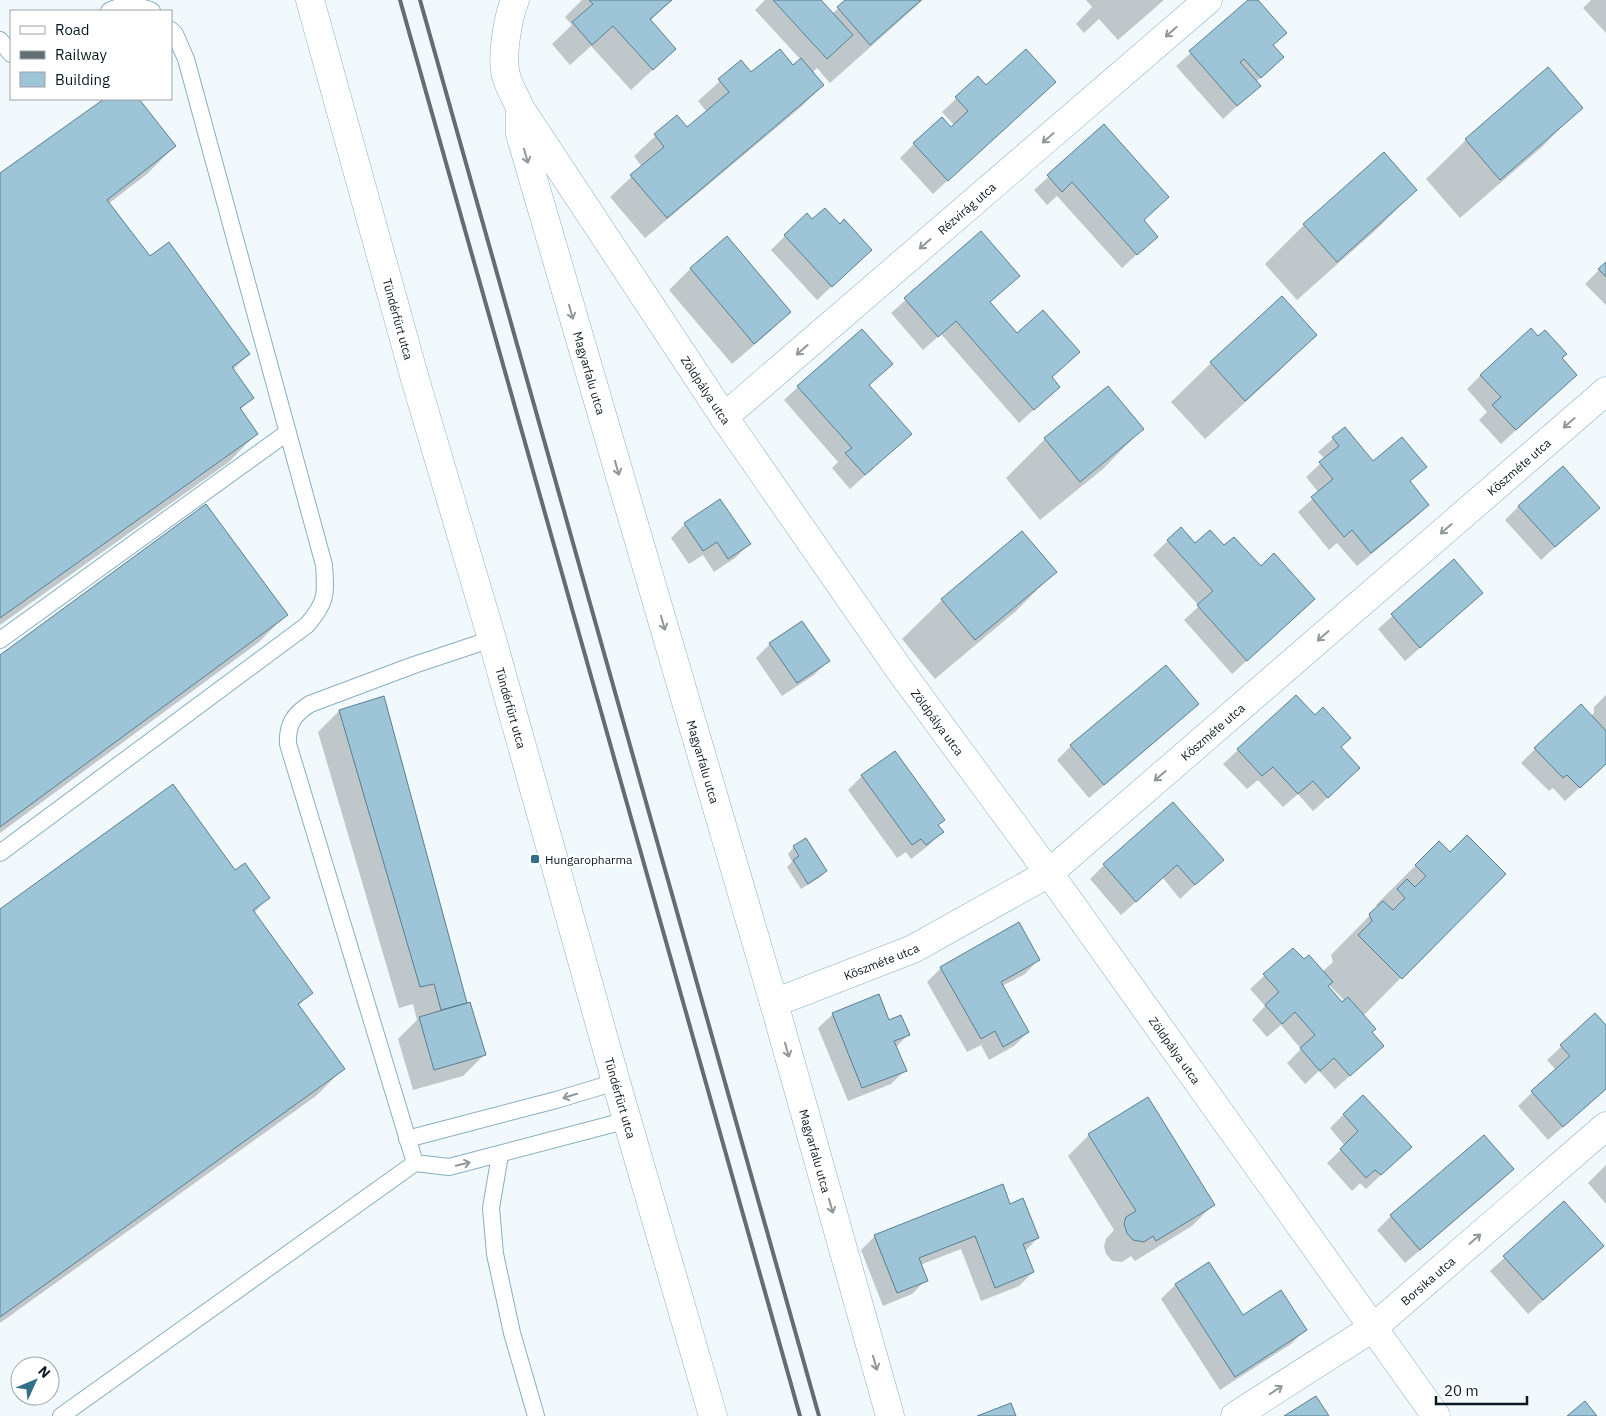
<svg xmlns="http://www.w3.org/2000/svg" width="1606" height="1416" font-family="'IBM Plex Sans',sans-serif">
	<rect width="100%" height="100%" fill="#f1f9fd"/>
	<path fill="#0003" fill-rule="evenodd" d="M582 0H672L650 21 675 49 631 90 591 46 570 65 552 44 572 25 565 17Z
		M765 0H820L832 14 847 0H923L830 83 817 68 812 73 823 85 802 106 645 238 610 197 642 167 634 156 676 117 687 129 707 112 698 101 741 62 751 74 793 66 801 60 755 10Z
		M1086 0H1164L1118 40 1099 19 1084 33 1076 24 1092 7Z
		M1250 0H1256L1285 33 1272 46 1283 57 1256 82 1259 86 1223 119 1176 66Z
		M1591 0H1606V33L1583 8Z
		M1548 69 1581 107 1542 147 1460 218 1426 179 1466 140Z
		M978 78 986 87 1055 82 933 194 900 158 914 144 951 128 954 125 942 112Z
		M107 99H137L175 146 147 174 108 204 149 258 249 354 233 370 252 398 240 410 256 434 229 462 0 625V175Z
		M1104 126 1143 220 1157 236 1122 268 1057 196 1047 205 1034 190Z
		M1384 154 1416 190 1377 229 1297 300 1265 264 1304 225Z
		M980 233 1018 276 989 303 1017 335 1078 352 1051 378 1059 387 1019 423 941 334 923 350 891 313Z
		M785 236 856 264 817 300 771 250Z
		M727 238 790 312 768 333 732 364 669 290 690 269Z
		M1606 263V305L1585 284Z
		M1316 335 1276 374 1205 439 1171 402 1211 363Z
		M1560 359 1561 389 1501 444 1479 420 1487 412 1467 389 1481 375Z
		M891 364 868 386 911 434 850 489 832 468 838 462 784 400 798 387Z
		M1345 428 1373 462 1425 467 1409 482 1428 505 1414 519 1357 566 1337 543 1329 550 1298 512 1319 493 1306 477 1325 459 1318 452Z
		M1142 429 1103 469 1040 520 1006 478 1045 439Z
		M1519 506 1584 521 1541 560 1505 520Z
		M685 524 749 544 735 558 714 572 703 555 689 564 671 538Z
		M1181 528 1195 545 1224 547 1300 613 1232 674 1184 620 1199 606 1153 555Z
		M1022 532 1055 572 1016 611 935 679 902 639 942 600Z
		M1454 561 1467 607 1405 661 1378 629Z
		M286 615 259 642 0 833V656Z
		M770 644 828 661 814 675 782 696 756 658Z
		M1166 666 1197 704 1183 718 1089 798 1057 760 1071 746Z
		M1606 695V763L1565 801 1553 788 1549 791 1521 763 1535 749 1591 716 1594 713V707Z
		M1296 696 1340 748 1345 782 1313 811 1298 794 1283 807 1258 780 1247 789 1223 764Z
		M383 698 466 1004 484 1055 463 1076 413 1090 398 1039 417 1020 413 1004 399 1008 318 732 339 711Z
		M894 753 943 820 937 826 942 832 928 846 911 859 906 852 897 858 848 790 862 776Z
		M1439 842 1450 854 1504 874 1363 1016 1371 1033 1368 1060 1335 1089 1319 1071 1305 1084 1287 1063 1301 1049 1281 1025 1267 1037 1252 1020 1265 1006 1250 989 1293 949 1304 961 1322 972 1333 962 1331 955 1378 907 1376 905ZM1326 982 1345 1001 1342 1004 1325 984Z
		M794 847 826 871 819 878 801 889 787 867 792 862 788 854Z
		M1222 860 1180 899 1163 878 1121 915 1090 879 1104 865Z
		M268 898 254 913 311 993 298 1006 343 1069 316 1096 0 1323V910Z
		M1019 924 1039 959 1025 974 1002 986 1028 1032 1014 1046 989 1060 981 1045 967 1052 927 982 941 968Z
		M833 1014 888 1021 908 1035 896 1047 905 1070 891 1084 848 1101 818 1028Z
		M1595 1015 1606 1027V1089L1548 1140 1518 1106 1556 1070 1547 1060Z
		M1344 1114 1396 1161 1366 1189 1360 1183 1352 1191 1327 1163 1345 1146 1330 1128Z
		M1089 1135 1213 1205 1192 1226 1135 1261 1131 1256 1122 1262 1112 1261 1106 1254 1104 1246 1106 1239 1114 1230 1068 1156Z
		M1484 1136 1512 1169 1499 1183 1405 1263 1377 1230 1391 1216Z
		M1606 1165V1204L1588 1183Z
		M1564 1203 1588 1260 1528 1314 1490 1271Z
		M1010 1205 1038 1238 1025 1251 1033 1272 1019 1286 981 1301 961 1249 920 1265 926 1280 912 1294 883 1306 861 1250 875 1236Z
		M1208 1263 1242 1316 1305 1330 1291 1344 1220 1390 1161 1299 1175 1285Z"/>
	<path fill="#9dc5d7" stroke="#597f8f" d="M589 0H672L650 19 676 49 653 70 613 26 592 45 572 22 593 4Z
		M773 0H821L853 35 827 59Z
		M845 0H921L870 45 837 7Z
		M1248 0H1258L1287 33 1273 45 1284 57 1261 78 1244 59 1240 62 1261 86 1237 106 1189 51Z
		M780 49 793 65 801 58 824 85 667 218 630 175 664 147 654 134 677 115 687 127 729 92 718 79 741 60 751 72Z
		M1026 49 1056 82 948 181 913 143 942 117 951 127 968 111 955 97 978 76 986 85Z
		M1548 67 1583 108 1500 180 1465 139Z
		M104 99H139L176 146 107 200 150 256 169 242 250 354 232 367 254 398 240 408 258 434 0 618V173Z
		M1104 124 1169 197 1144 220 1158 237 1137 255 1072 182 1062 192 1047 175Z
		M1384 152 1417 190 1337 262 1303 224Z
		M825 208 840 224 844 219 872 250 832 287 784 235 807 213 812 219Z
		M981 231 1020 276 990 302 1017 333 1043 310 1080 352 1052 377 1060 387 1034 410 956 321 938 337 904 298Z
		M727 236 791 312 754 344 690 268Z
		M1606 262V277L1598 269Z
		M1282 296 1317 335 1245 401 1210 362Z
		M1531 328 1538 336 1545 330 1567 354 1562 358 1577 375 1516 430 1492 405 1501 397 1480 375Z
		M862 329 893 364 869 385 912 434 865 475 845 453 852 448 797 386Z
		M1108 386 1144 429 1080 482 1044 438Z
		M1345 427 1373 461 1402 437 1427 467 1410 481 1429 505 1371 553 1352 530 1344 537 1311 497 1333 479 1319 462 1339 446 1332 437Z
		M1563 466 1600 508 1555 547 1518 506Z
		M720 499 751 544 728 559 717 542 703 551 684 523Z
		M206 504 288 615 0 827V655Z
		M1181 527 1195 543 1210 530 1224 545 1234 537 1261 566 1274 553 1315 599 1247 661 1197 605 1213 591 1167 540Z
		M1022 531 1057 572 975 640 941 599Z
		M1454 559 1483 593 1420 648 1391 614Z
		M802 621 830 661 797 683 769 643Z
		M1166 665 1199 704 1104 785 1070 745Z
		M1296 695 1315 715 1323 707 1351 738 1341 747 1360 768 1328 798 1313 781 1298 794 1273 767 1262 776 1237 749Z
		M384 696 467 1003 441 1010 434 984 420 987 339 710Z
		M1581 704 1606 731V764L1580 788 1567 775 1563 778 1534 748Z
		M895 751 945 820 938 825 944 832 926 845 921 839 912 845 861 775Z
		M173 784 235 870 245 863 270 898 253 910 313 993 298 1004 345 1069 0 1317V909Z
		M1173 802 1224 860 1195 885 1177 865 1136 902 1103 864Z
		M1467 835 1506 874 1402 979 1358 935 1372 921 1369 914 1383 901 1393 910 1405 898 1397 889 1407 879 1415 887 1426 876 1415 865 1439 841 1450 852Z
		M806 838 827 871 808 884 793 860 799 856 793 846Z
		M1019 922 1040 960 1001 982 1029 1032 1003 1047 995 1031 981 1039 940 967Z
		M1293 948 1304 959 1309 955 1333 982 1328 986 1342 1002 1348 997 1376 1029 1372 1032 1384 1046 1350 1076 1334 1058 1320 1071 1300 1048 1315 1035 1295 1012 1282 1024 1265 1005 1279 992 1263 974Z
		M879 994 889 1020 901 1015 910 1035 894 1041 907 1071 862 1088 832 1013Z
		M470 1002 486 1055 434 1070 419 1017Z
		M1595 1013 1606 1025V1089L1563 1127 1531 1091 1570 1056 1560 1045Z
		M1363 1095 1412 1147 1381 1175 1375 1170 1366 1178 1340 1149 1358 1131 1343 1114Z
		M1148 1097 1215 1205 1156 1241 1153 1236 1144 1242 1133 1240 1127 1233 1124 1224 1126 1217 1136 1211 1088 1134Z
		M1484 1135 1514 1169 1420 1250 1390 1215Z
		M1003 1184 1010 1204 1023 1198 1039 1238 1023 1244 1034 1272 995 1288 975 1236 919 1258 928 1281 897 1293 874 1235Z
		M1564 1201 1604 1246 1543 1300 1503 1256Z
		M1209 1262 1243 1315 1281 1290 1307 1330 1235 1377 1175 1284Z
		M1316 1396 1329 1416H1284Z
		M1585 1401 1597 1416H1567Z
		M1011 1403 1016 1416H977Z"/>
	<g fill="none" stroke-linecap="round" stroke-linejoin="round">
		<defs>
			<path id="lane" d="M109 11C124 3 138 5 152 11
				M0 40 11 54
				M0 640 288 432
				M0 853 307 625C327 602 326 594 324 565L186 59 175 34 171 30
				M407 1139 556 1100 616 1082
				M500 1155 491 1208 495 1254 512 1333 536 1416
				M415 1163 449 1167 628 1120
				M61 1416 415 1163 288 744C287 724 294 714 310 704L414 665 492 639"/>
			<g id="street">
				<path id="s1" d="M515 0C508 17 501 57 506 75 508 86 516 97 520 108L724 417 901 672 1049 873 1436 1416"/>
				<path id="s2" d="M520 112V134L774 1003 890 1416"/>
				<path id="s3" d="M724 417 1208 0"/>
				<path id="s4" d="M774 1003 913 949 1049 873 1606 391"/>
				<path id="s5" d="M1235 1416 1374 1327 1606 1126"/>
			</g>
			<g id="secondary">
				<path id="s6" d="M310 0 415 379 492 639 616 1082 713 1416"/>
			</g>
		</defs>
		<use href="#lane" stroke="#88afc1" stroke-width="18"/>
		<use href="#street" stroke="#88afc1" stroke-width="29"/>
		<use href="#secondary" stroke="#88afc1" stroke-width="29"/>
		<use href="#lane" stroke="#fff" stroke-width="16"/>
		<use href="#street" stroke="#fff" stroke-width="28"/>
		<use href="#secondary" stroke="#fff" stroke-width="28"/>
		<path stroke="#626e74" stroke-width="4" d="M400 0 800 1416
			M420 0 819 1416"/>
	</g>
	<defs><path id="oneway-shaft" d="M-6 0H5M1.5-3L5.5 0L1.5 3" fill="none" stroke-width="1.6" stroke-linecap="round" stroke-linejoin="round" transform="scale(1.25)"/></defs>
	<g stroke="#91989b">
		<use href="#oneway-shaft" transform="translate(1171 32) rotate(139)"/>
		<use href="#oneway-shaft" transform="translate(1048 138) rotate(139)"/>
		<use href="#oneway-shaft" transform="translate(526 156) rotate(74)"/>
		<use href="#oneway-shaft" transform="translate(925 244) rotate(139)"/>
		<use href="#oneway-shaft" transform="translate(571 312) rotate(74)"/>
		<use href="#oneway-shaft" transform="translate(802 350) rotate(139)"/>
		<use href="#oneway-shaft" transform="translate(1569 423) rotate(139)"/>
		<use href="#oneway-shaft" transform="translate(617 468) rotate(74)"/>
		<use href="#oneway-shaft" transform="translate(1446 529) rotate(139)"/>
		<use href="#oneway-shaft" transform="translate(663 623) rotate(74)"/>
		<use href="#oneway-shaft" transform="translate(1323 636) rotate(139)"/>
		<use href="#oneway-shaft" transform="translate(1160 776) rotate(139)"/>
		<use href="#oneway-shaft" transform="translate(787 1050) rotate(74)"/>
		<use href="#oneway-shaft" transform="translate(570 1096) rotate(163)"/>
		<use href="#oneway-shaft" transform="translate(463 1164) rotate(-13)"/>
		<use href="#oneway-shaft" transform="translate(831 1206) rotate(74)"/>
		<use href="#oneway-shaft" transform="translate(1475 1239) rotate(-41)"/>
		<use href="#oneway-shaft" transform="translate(875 1363) rotate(74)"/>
		<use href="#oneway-shaft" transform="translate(1276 1390) rotate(-33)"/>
	</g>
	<rect fill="#336f86" stroke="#fff" stroke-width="2" x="530" y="854" width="10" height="10" rx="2.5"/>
	<g text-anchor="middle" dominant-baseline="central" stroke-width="4" stroke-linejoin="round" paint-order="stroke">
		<g font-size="12" fill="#0b1a21" stroke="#fff">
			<text stroke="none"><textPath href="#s3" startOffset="320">Rézvirág utca</textPath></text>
			<text stroke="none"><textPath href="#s6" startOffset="331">Tündérfürt utca</textPath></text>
			<text stroke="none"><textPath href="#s2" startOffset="271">Magyarfalu utca</textPath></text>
			<text stroke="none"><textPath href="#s1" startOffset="450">Zöldpálya utca</textPath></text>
			<text stroke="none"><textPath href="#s4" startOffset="926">Köszméte utca</textPath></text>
			<text stroke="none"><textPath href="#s6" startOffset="736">Tündérfürt utca</textPath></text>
			<text stroke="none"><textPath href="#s1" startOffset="855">Zöldpálya utca</textPath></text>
			<text stroke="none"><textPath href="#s4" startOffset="521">Köszméte utca</textPath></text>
			<text stroke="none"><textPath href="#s2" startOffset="676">Magyarfalu utca</textPath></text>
			<text stroke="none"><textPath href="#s4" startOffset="115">Köszméte utca</textPath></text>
			<text stroke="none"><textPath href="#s1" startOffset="1260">Zöldpálya utca</textPath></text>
			<text stroke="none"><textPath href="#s6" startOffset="1141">Tündérfürt utca</textPath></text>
			<text stroke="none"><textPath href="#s2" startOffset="1081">Magyarfalu utca</textPath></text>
			<text stroke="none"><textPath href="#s5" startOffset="236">Borsika utca</textPath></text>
		</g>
		<g font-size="12" fill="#0b1a21" stroke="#fff" text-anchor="start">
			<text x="545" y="859">Hungaropharma</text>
		</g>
	</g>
	<rect x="10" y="10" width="162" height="90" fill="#ffffff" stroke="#9da3a6"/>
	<rect x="20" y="26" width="25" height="8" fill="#ffffff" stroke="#9da3a6"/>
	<text x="55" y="35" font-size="15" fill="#0b1a21">Road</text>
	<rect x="20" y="51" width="25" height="8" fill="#626e74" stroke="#9da3a6"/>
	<text x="55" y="60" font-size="15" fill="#0b1a21">Railway</text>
	<rect x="20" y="72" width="25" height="15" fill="#9dc5d7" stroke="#9da3a6"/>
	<text x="55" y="85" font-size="15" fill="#0b1a21">Building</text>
	<g transform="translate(35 1381) rotate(46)"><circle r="24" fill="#ffffff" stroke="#9da3a6"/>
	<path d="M0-4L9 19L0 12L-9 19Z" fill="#336f86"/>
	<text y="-8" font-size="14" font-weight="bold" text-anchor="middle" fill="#0b1a21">N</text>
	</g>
	<path d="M1436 1396v8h91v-8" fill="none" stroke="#0b1a21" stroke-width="2.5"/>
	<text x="1444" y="1396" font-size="15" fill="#0b1a21" stroke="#ffffff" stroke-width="4" paint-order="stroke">20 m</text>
</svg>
